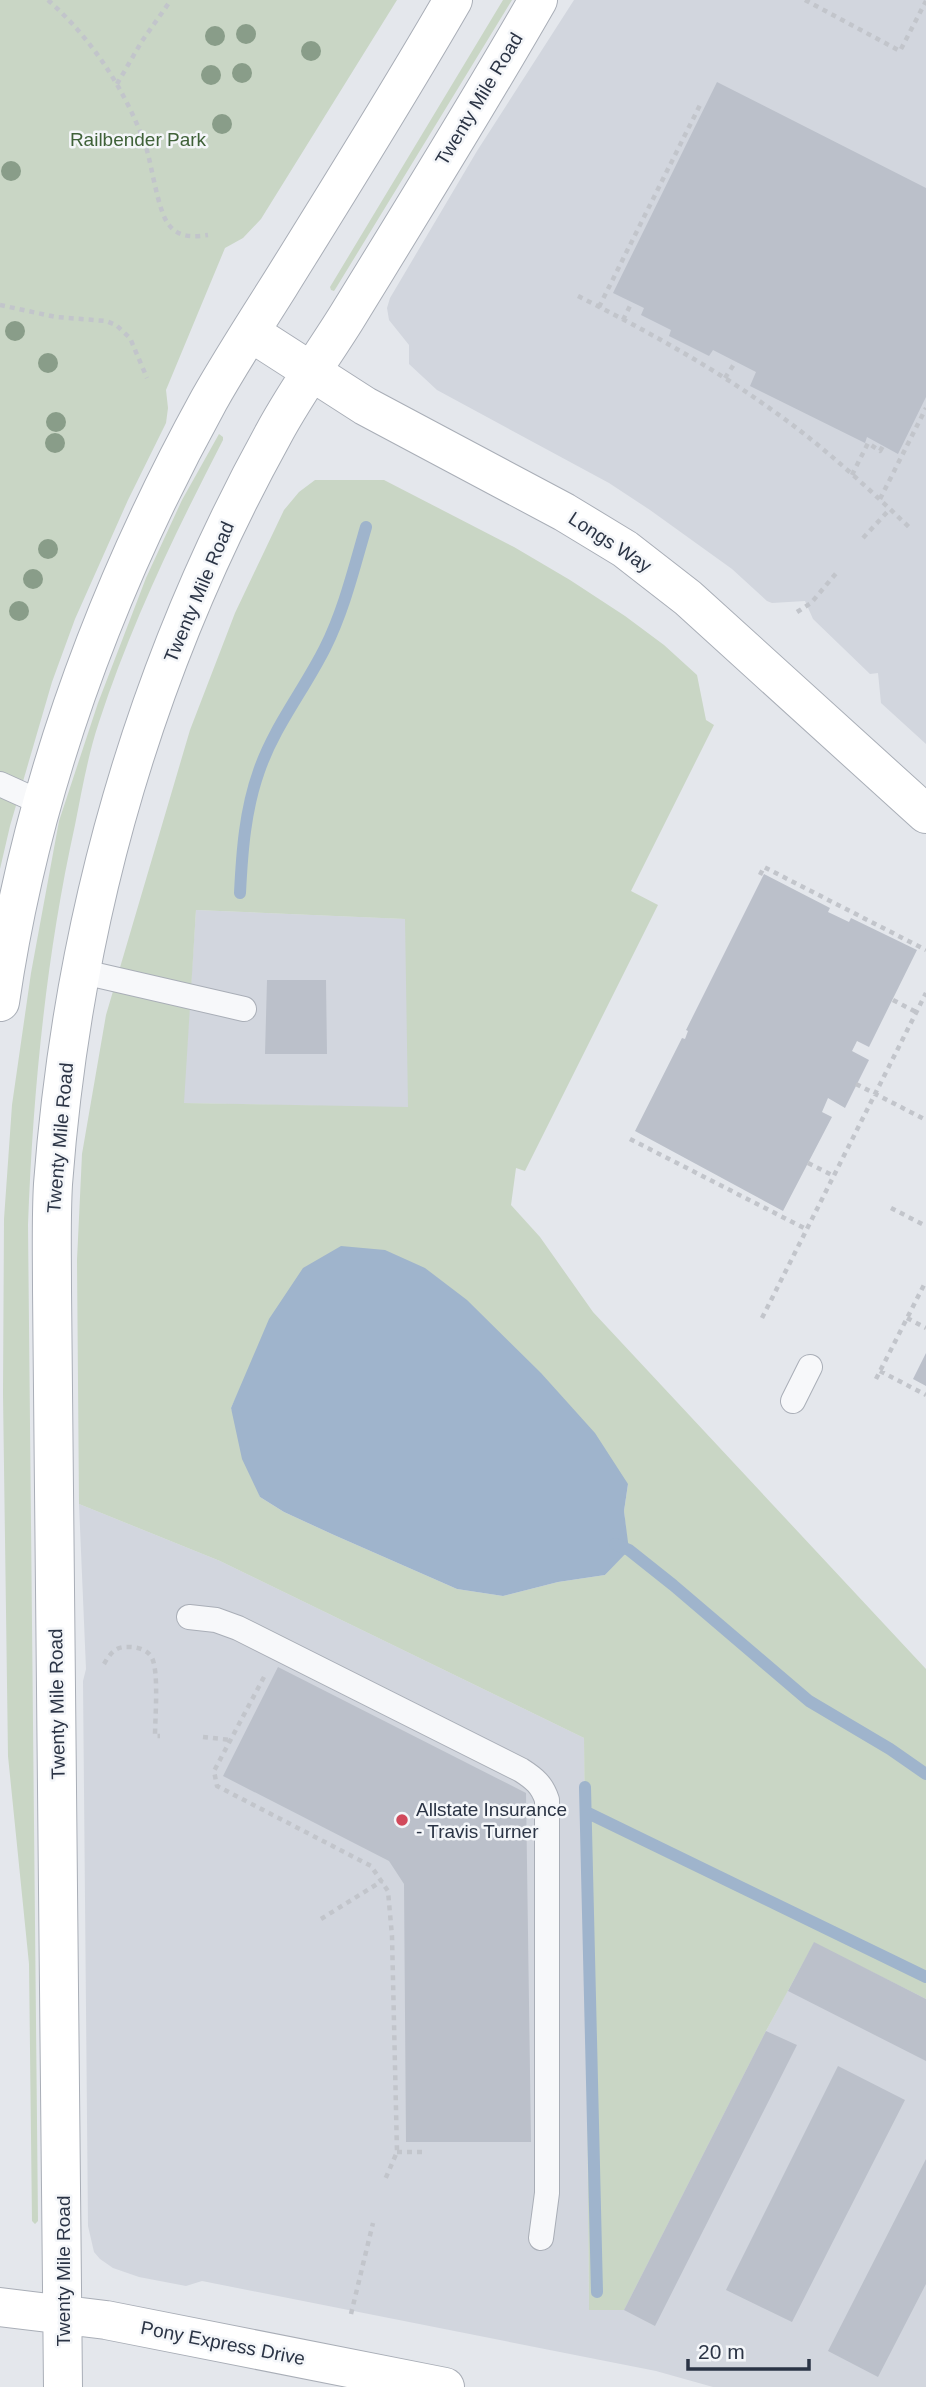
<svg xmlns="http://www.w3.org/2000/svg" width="926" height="2387" font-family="Arial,sans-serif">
	<rect width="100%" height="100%" fill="#e4e7ec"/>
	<path fill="#d2d6de" d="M574 0H926V744L881 703 878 673 870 674 813 619 805 601 772 603 767 601 732 569 650 510 609 483 437 390 409 364V345L389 320 387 308 390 298 477 151Z
		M196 910 406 919 409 1108 183 1103Z
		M79 1504 220 1561 584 1738 589 2310 766 2031 814 1942 926 1999V2387H713L656 2371 202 2281 186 2286 139 2277 113 2268 100 2259 94 2252 88 2226 83 1681 86 1669Z"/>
	<path fill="#c9d6c5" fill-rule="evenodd" d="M0 0H397L261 219 243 238 225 248 166 390 168 408 166 423 128 500 75 619 52 682 10 826 0 869Z
		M503 0H512L336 288 334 291 331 290 330 287Z
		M219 434 223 437V440C176 531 131 624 99 722 88 755 82 790 75 825 46 956 33 1091 28 1225L38 2221 35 2224 32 2221 29 1964 8 1756 3 1394 4 1219 12 1105 31 973 59 821 98 703 146 578 182 500Z
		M315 480H384L514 547 570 580 625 616 664 645 697 675 706 720 714 725 631 891 658 905 525 1171 516 1168 511 1205 540 1237 593 1312 926 1669V1999L814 1943 766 2031 624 2310H589L584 1738 220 1561 79 1504 77 1260 82 1154 106 1015 190 730 235 613 284 510 299 492ZM196 910 405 919 408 1107 184 1103ZM239 1391 628 1484 624 1511 628 1550 605 1575 558 1582 503 1596 457 1589 334 1535 284 1512 260 1497 231 1408Z"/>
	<path fill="#9fb4cc" d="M341 1246 385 1250 425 1268 467 1300 541 1373 595 1433 628 1484 624 1511 629 1550 605 1575 558 1582 503 1596 457 1589 334 1535 284 1512 260 1497 242 1459 231 1408 269 1319 303 1268Z"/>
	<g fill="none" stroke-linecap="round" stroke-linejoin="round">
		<path stroke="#9fb4cc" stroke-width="12" d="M240 893C242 852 245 810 259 771 274 727 304 690 325 648 344 610 354 568 366 527
			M615 1544 629 1550 673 1585 809 1701 890 1749 926 1774
			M585 1787 597 2292
			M586 1812 926 1977"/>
	</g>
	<path fill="#bbc0ca" d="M717 82 926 188V397L898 454 867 437 865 443 750 386 756 372 713 350 709 356 669 336 671 330 641 315 644 308 613 293Z
		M764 874 830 908 828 912 849 922 851 918 917 950 869 1047 857 1041 852 1051 869 1060 845 1108 828 1098 822 1112 832 1117 783 1211 635 1131 682 1038 685 1039 688 1031 686 1030Z
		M267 980H326L327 1054H265Z
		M926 1353V1386L913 1379Z
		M278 1667 526 1793 531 2142H406L404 1884 389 1861 223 1776Z
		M814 1942 926 1999V2061L788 1991Z
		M766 2031 797 2045 655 2326 624 2310Z
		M838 2066 905 2100 792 2322 726 2290Z
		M926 2159V2284L878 2377 828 2351Z"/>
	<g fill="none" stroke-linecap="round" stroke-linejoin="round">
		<defs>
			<path id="lane" d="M0 784 42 803
				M79 971 244 1009
				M793 1401 810 1367
				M189 1617 216 1620 238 1628 521 1770C535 1779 542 1785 547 1800V2193L541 2238"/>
			<path id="secondary" d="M250 332 365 406 564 512 625 549 688 598 926 814
				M0 1002C31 790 106 587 209 400 231 361 255 324 279 286 338 191 397 97 453 0
				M0 2307 106 2320 445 2387
				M63 2387 52 1290C52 1255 51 1219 53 1184 73 920 145 666 274 433 295 394 321 358 345 320 410 214 476 108 538 0"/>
		</defs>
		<use href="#lane" stroke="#a9aeb7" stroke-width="26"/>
		<use href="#secondary" stroke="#a9aeb7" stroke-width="40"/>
		<path stroke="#c2c5cb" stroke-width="4.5" stroke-dasharray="5 5" stroke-linecap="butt" d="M48 0C93 40 126 91 146 147 152 166 158 212 169 225 179 238 193 237 208 235
			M805 0 900 51 926 1
			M117 84 142 41 171 0
			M578 296C645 330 711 366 772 410 822 445 867 487 911 529
			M0 305 56 317 106 321 116 325 130 338 147 378
			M599 307 700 105
			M623 320 632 302
			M725 378 736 361
			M852 475 868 443 880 451 883 446
			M880 499 926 408
			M863 538 890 509
			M797 612 811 603 838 571
			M760 875 764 867 926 950
			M893 1000 916 1012
			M856 1084 926 1120
			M630 1139 806 1229
			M808 1163 834 1176
			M891 1208 926 1226
			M762 1318 926 993
			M907 1318 926 1328
			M880 1371 926 1395
			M876 1379 926 1281
			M104 1664C110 1654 115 1646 129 1647 138 1647 148 1650 152 1658 159 1672 155 1719 155 1736H160
			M264 1677 214 1771 217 1786 371 1866 388 1891 392 1936 397 2152 384 2182
			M203 1737 231 1740
			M321 1919 382 1881
			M397 2152H427
			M351 2314 373 2223"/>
		<use href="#lane" stroke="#f7f8fa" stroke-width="24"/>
		<use href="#secondary" stroke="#fff" stroke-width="38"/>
	</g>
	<g fill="#899d89">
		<circle cx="246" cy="34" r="10"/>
		<circle cx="215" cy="36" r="10"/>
		<circle cx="311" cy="51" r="10"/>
		<circle cx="242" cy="73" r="10"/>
		<circle cx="211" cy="75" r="10"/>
		<circle cx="222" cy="124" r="10"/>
		<circle cx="11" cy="171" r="10"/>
		<circle cx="15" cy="331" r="10"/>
		<circle cx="48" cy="363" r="10"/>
		<circle cx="56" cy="422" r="10"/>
		<circle cx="55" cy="443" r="10"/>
		<circle cx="48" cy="549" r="10"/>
		<circle cx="33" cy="579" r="10"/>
		<circle cx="19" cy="611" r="10"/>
	</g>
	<circle fill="#d1495b" stroke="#f4f6f9" stroke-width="2.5" cx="402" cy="1820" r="7"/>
	<g text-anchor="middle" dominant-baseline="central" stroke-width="5" stroke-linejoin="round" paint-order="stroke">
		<g font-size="19" fill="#2b3445" stroke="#f4f6f9">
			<text transform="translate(479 99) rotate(-59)">Twenty Mile Road</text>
			<text transform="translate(610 542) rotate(33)">Longs Way</text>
			<text transform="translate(199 592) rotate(-67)">Twenty Mile Road</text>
			<text transform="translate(60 1138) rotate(-85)">Twenty Mile Road</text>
			<text transform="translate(57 1704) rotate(-91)">Twenty Mile Road</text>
			<text transform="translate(63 2271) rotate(-90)">Twenty Mile Road</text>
			<text transform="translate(223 2343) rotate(11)">Pony Express Drive</text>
		</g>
		<g font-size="19" fill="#3f6138" stroke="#f4f6f9">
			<text x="138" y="139">Railbender Park</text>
		</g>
		<g font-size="19" fill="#2b3445" stroke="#f4f6f9" text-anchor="start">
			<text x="416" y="1809">Allstate Insurance<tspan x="416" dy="22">- Travis Turner</tspan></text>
		</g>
	</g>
	<path d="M688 2359v10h121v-10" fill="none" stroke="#2b3445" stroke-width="3.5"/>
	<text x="698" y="2359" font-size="21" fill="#2b3445" stroke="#f4f6f9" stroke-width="5" paint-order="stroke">20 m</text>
</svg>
